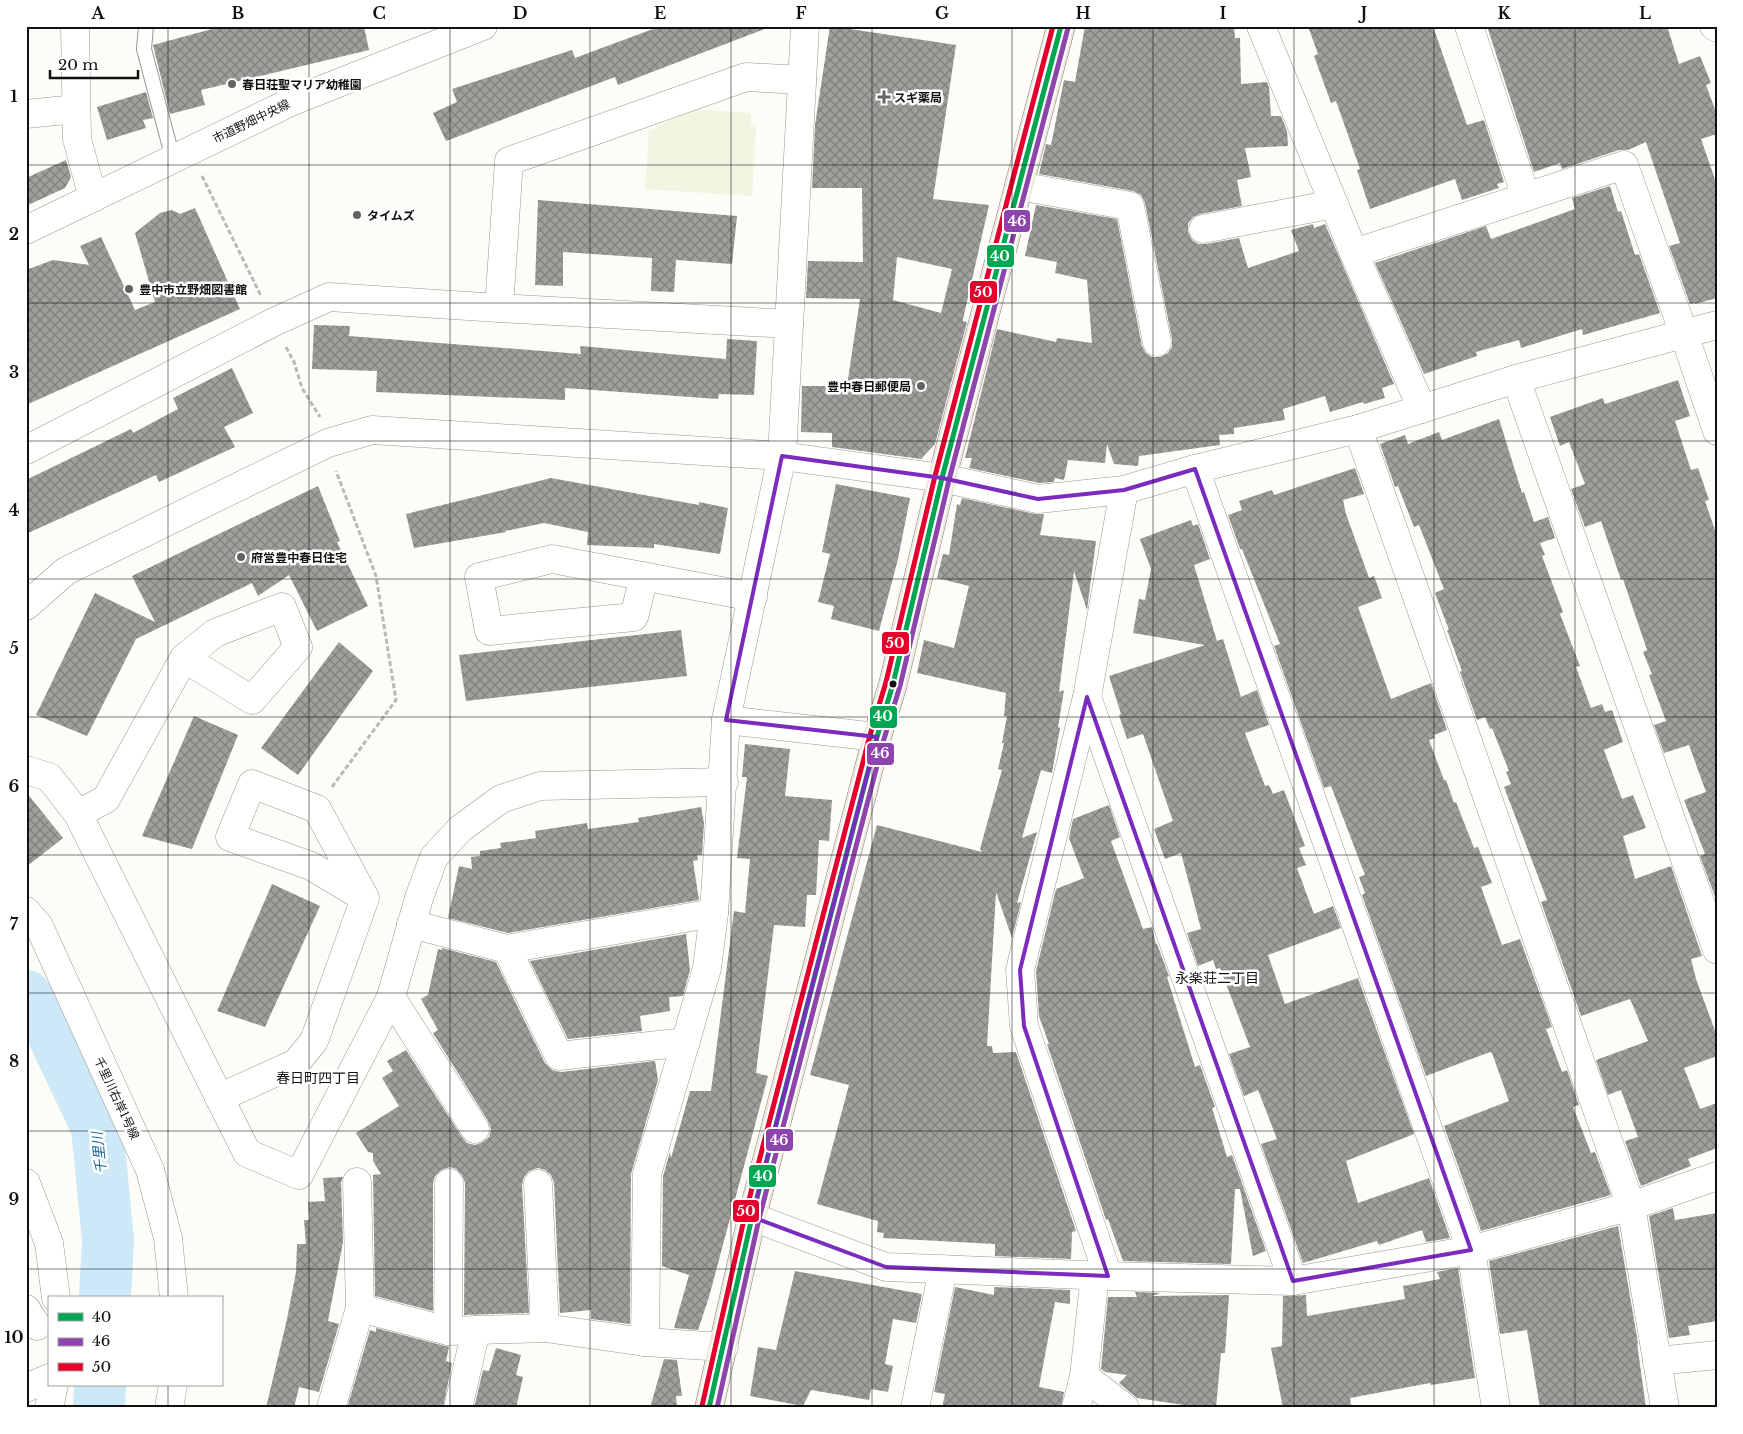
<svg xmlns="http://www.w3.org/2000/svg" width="1743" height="1434" font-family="'Libre Baskerville','Noto Sans JP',serif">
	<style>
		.pitch { fill: #f0f6e1 }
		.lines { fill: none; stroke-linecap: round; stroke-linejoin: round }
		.river { stroke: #cde8f7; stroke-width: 52 }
		.building { fill: url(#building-cross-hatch); fill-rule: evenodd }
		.service-casing { stroke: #979795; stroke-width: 16 }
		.minor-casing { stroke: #979795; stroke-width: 29 }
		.tertiary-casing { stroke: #979795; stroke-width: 29 }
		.primary-casing { stroke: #858482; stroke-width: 29 }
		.path { stroke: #b9b9b8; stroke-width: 3; stroke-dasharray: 5 2.5; stroke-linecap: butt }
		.service { stroke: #fffffe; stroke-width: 14 }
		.minor { stroke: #fffffe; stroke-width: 28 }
		.tertiary { stroke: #fffffe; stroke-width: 28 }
		.primary { stroke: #ede9dc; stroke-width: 28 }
		.bus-1-casing { stroke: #fff; stroke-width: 9 }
		.bus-2-casing { stroke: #fff; stroke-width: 9 }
		.bus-3-casing { stroke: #fff; stroke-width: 9 }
		.bus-1 { stroke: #00a651; stroke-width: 5 }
		.bus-2 { stroke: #8e44ad; stroke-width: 5 }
		.bus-3 { stroke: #e4002b; stroke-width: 5 }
		.marked { fill: none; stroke: #7b2cbf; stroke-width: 4; stroke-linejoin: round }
		.grid { fill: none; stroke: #111; stroke-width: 1; stroke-opacity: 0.55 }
		.poi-dot { fill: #646362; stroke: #fff; stroke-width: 2 }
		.bus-dot { fill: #111; stroke: #fff; stroke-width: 2 }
		.labels { text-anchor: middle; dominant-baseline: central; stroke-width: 5; stroke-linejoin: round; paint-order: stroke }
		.poi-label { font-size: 12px; font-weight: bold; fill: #111; stroke: #fff; text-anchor: start }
		.street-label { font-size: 12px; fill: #111; stroke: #fff }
		.neighbourhood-label { font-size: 14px; fill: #111; stroke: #fff }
		.water-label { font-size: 14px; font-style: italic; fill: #1768a6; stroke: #fff }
		.line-badge { stroke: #fff; stroke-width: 2 }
		.badge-label { font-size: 14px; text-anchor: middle; font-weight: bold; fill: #fff }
		.neatline { fill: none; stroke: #111; stroke-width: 2 }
		.grid-label { font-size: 16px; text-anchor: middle; font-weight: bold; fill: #111 }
	</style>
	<defs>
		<pattern id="building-cross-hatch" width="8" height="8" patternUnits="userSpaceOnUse" patternTransform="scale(1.25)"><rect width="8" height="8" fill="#a19f9c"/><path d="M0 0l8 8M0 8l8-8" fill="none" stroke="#82807e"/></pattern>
	</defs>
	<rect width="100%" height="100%" fill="#fdfcf7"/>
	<polygon class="pitch" points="689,109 751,113 751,125 756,125 752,196 645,189 649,132"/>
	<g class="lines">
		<g class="river">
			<polyline points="26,996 50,1028 97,1127 108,1240 105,1298"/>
			<polyline points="99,1408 100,1385"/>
		</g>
	</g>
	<g class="building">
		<polygon points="223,26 364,26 369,50 201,90 205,105 170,114 153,45"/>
		<polygon points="661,26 767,26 767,28 618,85 615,77 446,141 433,113 457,102 452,89 572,50 575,58"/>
		<path d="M830,26L956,45L933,199L989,205L963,319V321L967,322L935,444L921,459L832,447V433L801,432L802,386H847L860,299L806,298L808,261L863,262L862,188H812L815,125ZM897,257L952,269L941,313L893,300Z"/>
		<polygon points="1085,26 1234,26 1235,38 1240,38 1241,84 1267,82 1269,87 1271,116 1281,116 1287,131 1288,146 1245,148 1251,177 1237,180 1242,206 1200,214 1193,217 1188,223 1188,232 1192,240 1198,244 1206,244 1239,238 1248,268 1299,251 1291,230 1313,224 1314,228 1325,224 1394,384 1382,388 1385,398 1364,404 1363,402 1330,412 1325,396 1283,409 1285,420 1234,428 1234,434 1219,435 1220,445 1139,456 1138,466 1114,464 1107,444 1105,463 1068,460 1064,480 1055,478 1054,482 1039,483 969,468 972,458 965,458 997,329 1056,342 1057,338 1092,343 1087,280 1055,273 1057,262 1025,256 1036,205 1117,219 1142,346 1146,353 1152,357 1160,357 1168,353 1172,347 1172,339 1145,203 1141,195 1133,191 1039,174 1046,144 1051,145 1064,80 1075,82"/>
		<polygon points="1308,26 1433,26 1467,125 1484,120 1504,182 1497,184 1499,188 1462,200 1455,179 1370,209 1357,170 1360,169 1336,101 1331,103 1314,56 1318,54"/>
		<polygon points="1487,26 1667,26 1679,64 1700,56 1711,83 1706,85 1717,115 1717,134 1701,139 1717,185 1717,298 1695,304 1695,303 1690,304 1669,246 1680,243 1646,142 1628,150 1619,150 1562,169 1560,163 1534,172"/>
		<polygon points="146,92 153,118 143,120 146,128 107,140 97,107"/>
		<polygon points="66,160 71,177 65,188 26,206 26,178"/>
		<polygon points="1610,186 1618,212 1621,211 1635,255 1639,254 1660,313 1583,335 1582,329 1521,348 1519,340 1476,352 1477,356 1424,374 1375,263 1486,226 1491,239 1575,209 1572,198"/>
		<polygon points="538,200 737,216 732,264 676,260 674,292 651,291 652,258 563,252 563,286 535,285"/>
		<polygon points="195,208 240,309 26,405 26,270 53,260 89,265 80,246 101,237 135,310 155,302 135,233 160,213 172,210 180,214"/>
		<polygon points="314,325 350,326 349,336 581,354 580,346 726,359 727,339 757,341 754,395 719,394 718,399 565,388 565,400 376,392 377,371 312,369"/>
		<polygon points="232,368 253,413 224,427 235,447 159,482 156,475 26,534 26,480 131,429 133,433 178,409 173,398"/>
		<polygon points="1678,380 1690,416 1675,421 1691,470 1698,468 1709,500 1705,501 1717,536 1717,902 1700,856 1705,854 1684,800 1706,792 1689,745 1664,753 1654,725 1666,721 1649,675 1652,674 1643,652 1647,650 1623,579 1621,580 1601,521 1585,527 1571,489 1585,484 1569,442 1560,446 1550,417 1603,398 1605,404"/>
		<polygon points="1499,419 1522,493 1524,492 1534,522 1548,517 1555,538 1540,543 1545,555 1542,556 1563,612 1560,614 1580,666 1576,667 1591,708 1602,704 1605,712 1612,710 1623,742 1604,750 1622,799 1633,795 1646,828 1623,836 1635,879 1671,866 1702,956 1691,959 1696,979 1717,1036 1717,1056 1684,1068 1700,1109 1717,1103 1717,1148 1688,1159 1691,1166 1641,1186 1625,1141 1638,1137 1621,1090 1608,1095 1596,1060 1648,1041 1630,999 1581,1016 1541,902 1547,900 1504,787 1511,784 1506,772 1509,771 1492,728 1490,729 1485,717 1477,720 1460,672 1462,671 1447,630 1449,630 1435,593 1444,589 1419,525 1414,527 1398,486 1395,487 1380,444 1405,435 1408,444 1439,432 1442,440"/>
		<polygon points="1355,468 1364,494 1343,500 1346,514 1369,578 1374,576 1382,598 1358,607 1391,699 1431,683 1447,730 1434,735 1435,738 1429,740 1444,780 1446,780 1454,803 1456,802 1474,848 1478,847 1492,883 1481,887 1502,945 1520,939 1552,1027 1546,1029 1562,1072 1567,1070 1579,1105 1573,1107 1591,1153 1595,1152 1611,1195 1481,1231 1444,1126 1509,1101 1492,1053 1490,1052 1426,1076 1362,895 1365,893 1359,877 1365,875 1331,786 1324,788 1274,646 1280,644 1242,549 1240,549 1228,515 1242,510 1239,501 1272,490 1274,495"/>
		<polygon points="551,478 699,505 699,502 728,508 720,554 654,544 654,548 587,545 588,532 544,523 505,531 506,532 414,548 406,514"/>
		<polygon points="836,484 910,498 898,559 879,631 831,619 834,606 818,602 830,554 822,552"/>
		<polygon points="318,486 340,541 337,542 368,606 317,631 289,575 258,596 252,583 136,639 87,736 36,715 95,593 155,622 132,576"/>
		<polygon points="962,498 1035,514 1044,514 1040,535 1096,541 1087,610 1074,571 1059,692 1064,690 1058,727 1060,728 1052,773 1041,770 1022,838 1037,832 1017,903 1021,902 1012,938 996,892 987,1046 992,1046 993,1053 1016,1052 1076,1231 1072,1232 1071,1259 995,1256 995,1244 883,1238 884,1233 877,1232 878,1221 817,1204 849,1085 810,1075 877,825 982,852 980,849 1002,770 998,769 1004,743 1002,743 1007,716 1004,716 1006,693 917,673 924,640 954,648 969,586 937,578 943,554 949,555 957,504 960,505"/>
		<polygon points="1191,520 1193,526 1198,524 1210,559 1194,565 1217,641 1223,639 1241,697 1257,690 1269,725 1245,733 1265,786 1269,785 1273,794 1284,790 1305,846 1299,848 1306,865 1297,868 1314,914 1333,906 1341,928 1268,955 1285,1004 1358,978 1414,1134 1346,1161 1358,1203 1429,1178 1450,1238 1426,1242 1422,1230 1379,1245 1377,1241 1303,1263 1261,1144 1277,1139 1258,1090 1244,1096 1229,1054 1250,1047 1220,968 1216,969 1213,960 1198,966 1187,933 1201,929 1181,853 1165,859 1154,829 1173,821 1143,734 1127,739 1119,715 1121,714 1109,676 1205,645 1133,633 1139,599 1145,600 1151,569 1140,539"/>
		<polygon points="681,630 687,676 466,701 459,655"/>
		<polygon points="339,642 373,671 298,775 261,748"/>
		<polygon points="194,716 238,735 192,849 142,836"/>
		<polygon points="745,744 790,749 785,796 832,800 829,841 819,840 816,895 807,895 805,927 774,925 756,1073 768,1076 709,1297 698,1330 674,1328 689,1275 662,1266 663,1176 670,1152 671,1158 690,1091 711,1091 734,911 745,913 750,859 737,858 747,777 742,777"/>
		<polygon points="26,792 63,838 26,867"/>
		<polygon points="1109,805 1120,837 1111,841 1143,929 1152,927 1156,944 1157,944 1169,976 1167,977 1195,1067 1200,1065 1215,1107 1212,1108 1227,1157 1232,1155 1266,1251 1253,1256 1240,1189 1235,1189 1231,1264 1123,1261 1108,1219 1106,1220 1047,1044 1049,1044 1039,1016 1036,971 1056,889 1084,878 1069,838 1073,819"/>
		<polygon points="701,807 704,823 702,855 697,855 698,860 693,861 699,900 508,933 448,918 459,866 472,869 471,857 480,856 480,851 501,848 500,843 536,838 535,831 587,823 588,829 639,822 638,818"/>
		<polygon points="272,884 320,906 265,1027 217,1011"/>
		<polygon points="686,934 690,970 683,996 669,997 670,1011 640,1016 642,1031 568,1039 530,961"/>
		<polygon points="442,948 496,962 545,1063 552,1070 561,1072 655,1061 658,1080 631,1174 630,1324 591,1319 591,1310 560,1313 554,1183 551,1175 545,1170 538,1168 529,1171 524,1177 522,1185 529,1313 464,1315 465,1183 462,1175 456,1169 450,1167 441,1170 435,1176 433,1183 433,1311 375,1296 373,1175 381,1174 373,1161 373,1153 368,1152 356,1133 399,1106 382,1078 393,1071 387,1061 406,1050 462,1137 467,1143 475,1145 483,1142 489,1137 491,1129 488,1121 433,1033 438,1030 421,999 428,995 438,949 442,950"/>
		<polygon points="343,1177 341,1182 343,1242 328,1321 339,1324 319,1392 299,1387 294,1408 266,1408 287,1319 296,1272 297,1244 306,1244 304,1220 309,1220 308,1202 325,1201 323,1178"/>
		<polygon points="1673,1208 1675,1220 1717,1213 1717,1321 1688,1326 1690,1335 1669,1338 1649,1216"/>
		<polygon points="1618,1226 1638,1343 1637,1343 1646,1408 1540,1408 1527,1330 1500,1334 1489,1261"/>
		<polygon points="1458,1268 1475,1378 1431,1385 1430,1383 1350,1398 1351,1405 1338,1408 1283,1408 1271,1348 1282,1346 1283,1296 1306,1295 1307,1316 1405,1299 1403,1286 1440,1279 1437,1272"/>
		<polygon points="795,1271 922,1294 916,1323 893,1319 885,1364 893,1366 888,1392 871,1389 869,1400 811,1390 803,1406 750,1396 758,1347 776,1350"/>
		<polygon points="955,1287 994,1295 994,1287 1070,1290 1070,1304 1055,1302 1039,1387 1064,1392 1061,1408 942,1408 945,1394 934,1392"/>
		<polygon points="1135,1292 1160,1293 1152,1296 1229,1295 1225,1353 1221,1353 1216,1408 1204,1408 1137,1398 1119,1383 1127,1375 1105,1372 1101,1369 1108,1297 1137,1297"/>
		<polygon points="376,1328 449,1347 446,1361 452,1363 443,1408 347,1408 370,1330 376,1332"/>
		<polygon points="496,1348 521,1355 516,1375 523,1377 516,1408 474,1408 483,1370 489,1371"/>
		<polygon points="664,1359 677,1360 682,1396 676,1396 677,1408 650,1408"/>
	</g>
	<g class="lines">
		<g class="service-casing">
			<polyline id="service" points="146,26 144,49 173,159"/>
		</g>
		<g class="minor-casing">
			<g id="minor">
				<polyline points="75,26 77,139 93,198"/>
				<polyline points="1261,26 1354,253 1422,409"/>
				<polyline points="1469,26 1526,197"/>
				<polyline points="1714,26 1717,28"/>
				<polyline points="26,114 76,109"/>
				<polyline points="1019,186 1130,206 1157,342"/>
				<polyline points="1203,229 1334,204"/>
				<polyline points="1354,253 1624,165 1684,334 1717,431"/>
				<polyline points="499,308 509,161 746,77 802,80"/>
				<polyline points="1516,379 1717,950"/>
				<polyline points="1358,429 1631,1206 1665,1408"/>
				<polyline points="26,450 274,322 329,297 499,308 789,324"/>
				<polyline points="1195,469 1471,1250 1496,1408"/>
				<polyline points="644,576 634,617 489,631 479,577 552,559 753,597"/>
				<polyline points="26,606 66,571 328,443 372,430 782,456 942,478 1038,499 1124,490 1195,469 1358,429 1516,379 1717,325"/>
				<polyline points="1087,697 1293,1281"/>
				<polyline points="726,720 877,737"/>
				<polyline points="26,770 49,777 78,814 247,1153 299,1175 391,997 419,898 434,857 460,829 501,799 540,786 724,782"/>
				<polyline points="78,814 106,799 184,658 215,633 282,607 298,647 252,700 184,658"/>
				<polyline points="411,924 507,949 714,913"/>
				<polyline points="507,949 559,1056 686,1042"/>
				<polyline points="391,997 475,1129"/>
				<polyline points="219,1098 296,1063 314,1041 365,898 311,866 230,837 252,784 317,809 365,898"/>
				<polyline points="26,1183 49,1243 56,1298"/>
				<polyline points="538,1184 545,1328"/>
				<polyline points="752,1217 886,1267 1108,1276 1293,1281 1471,1250 1631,1206 1717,1176"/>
				<polyline points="1108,1276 1024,1026 1020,970 1087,697 1124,490"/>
				<polyline points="360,1308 448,1331 545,1328 645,1342 724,1347"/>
				<polyline points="26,1309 37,1326"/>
				<polyline points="448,1331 449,1183"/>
				<polyline points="645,1342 647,1174 707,968 714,913 726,720 782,456 805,26"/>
				<polyline points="1657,1361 1717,1355"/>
				<polyline points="1084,1376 1125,1408"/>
				<polyline points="26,1388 49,1378"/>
				<polyline points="49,1408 54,1385"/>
				<polyline points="331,1408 360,1308 357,1182"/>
				<polyline points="458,1408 476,1330"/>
				<polyline points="915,1408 943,1269"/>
				<polyline points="1076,1408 1084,1376 1095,1275"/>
			</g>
		</g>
		<g class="tertiary-casing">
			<g id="tertiary">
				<polyline points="26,230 293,101 483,26"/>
				<polyline points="26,911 39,926 150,1170 168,1238 174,1298"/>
				<polyline points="169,1408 173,1385"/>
			</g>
		</g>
		<g class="primary-casing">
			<polyline id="primary" points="709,1408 752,1217 877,737 893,684 942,478 1061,26"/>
		</g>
		<g class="path">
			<polyline points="202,176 261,296"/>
			<polyline points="286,347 294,362 302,388 320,417"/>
			<polyline points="332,787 396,700 376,576 336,471"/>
		</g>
		<use href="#service" class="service"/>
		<use href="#minor" class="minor"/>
		<use href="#tertiary" class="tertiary"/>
		<use href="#primary" class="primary"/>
		<g class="bus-1-casing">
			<polyline id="bus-1" points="709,1408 752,1217 877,737 893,684 942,478 1061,26"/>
		</g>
		<g class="bus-2-casing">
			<polyline id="bus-2" points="717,1408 759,1219 884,739 900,686 949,480 1068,28"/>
		</g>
		<g class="bus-3-casing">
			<polyline id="bus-3" points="702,1406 745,1215 870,735 886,682 935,476 1053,26"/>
		</g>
		<use href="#bus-1" class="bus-1"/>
		<use href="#bus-2" class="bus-2"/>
		<use href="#bus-3" class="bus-3"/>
	</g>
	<path class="marked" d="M782,456L942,478L1038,499L1124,490L1195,469L1471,1250L1293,1281L1087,697L1020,970L1024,1026L1108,1276L886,1267L752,1217L877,737L726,720Z"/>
	<path class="grid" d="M168,26V1298M309,26V1408M450,26V1408M590,26V1408M731,26V1408M872,26V1408M1012,26V1408M1153,26V1408M1294,26V1408M1434,26V1408M1575,26V1408M26,165H1717M26,303H1717M26,441H1717M26,579H1717M26,717H1717M26,855H1717M26,993H1717M26,1131H1717M26,1269H1717M168,1385V1408"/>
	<g class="poi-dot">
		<circle cx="232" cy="84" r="5"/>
		<path d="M881.5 89.5h5v5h5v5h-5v5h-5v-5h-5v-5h5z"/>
		<circle cx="357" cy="215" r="5"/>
		<circle cx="129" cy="289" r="5"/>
		<circle cx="921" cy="386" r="5"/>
		<circle cx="241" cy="557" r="5"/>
	</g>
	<circle class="bus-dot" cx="893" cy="684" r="4.5"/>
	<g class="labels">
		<g class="poi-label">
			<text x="242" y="84">春日荘聖マリア幼稚園</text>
			<text x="894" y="97">スギ薬局</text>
			<text x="367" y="215">タイムズ</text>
			<text x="139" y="289">豊中市立野畑図書館</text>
			<text x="911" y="386" text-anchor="end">豊中春日郵便局</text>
			<text x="251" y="557">府営豊中春日住宅</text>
		</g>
		<g class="street-label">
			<text transform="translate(251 121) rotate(-26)">市道野畑中央線</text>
			<text transform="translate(117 1098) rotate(65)">千里川右岸1号線</text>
		</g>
		<g class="neighbourhood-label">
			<text x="1217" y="978">永楽荘二丁目</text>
			<text x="318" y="1078">春日町四丁目</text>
		</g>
		<g class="water-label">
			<text transform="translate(99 1153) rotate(-96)">千里川</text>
		</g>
	</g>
	<g class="line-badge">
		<rect x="1003" y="209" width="28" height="24" rx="5" fill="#8e44ad"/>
		<rect x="986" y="244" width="29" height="24" rx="5" fill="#00a651"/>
		<rect x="969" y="280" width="29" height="24" rx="5" fill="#e4002b"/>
		<rect x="881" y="631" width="29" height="24" rx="5" fill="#e4002b"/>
		<rect x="869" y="705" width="29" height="24" rx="5" fill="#00a651"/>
		<rect x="866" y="742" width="29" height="24" rx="5" fill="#8e44ad"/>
		<rect x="765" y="1128" width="29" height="24" rx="5" fill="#8e44ad"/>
		<rect x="748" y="1164" width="29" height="24" rx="5" fill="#00a651"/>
		<rect x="732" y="1199" width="28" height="24" rx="5" fill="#e4002b"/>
	</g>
	<g class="badge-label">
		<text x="1017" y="226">46</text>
		<text x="1000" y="261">40</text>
		<text x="983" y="297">50</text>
		<text x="895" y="648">50</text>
		<text x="883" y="721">40</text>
		<text x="880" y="758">46</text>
		<text x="779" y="1145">46</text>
		<text x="763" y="1181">40</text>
		<text x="746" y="1216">50</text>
	</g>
	<rect width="1743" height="1434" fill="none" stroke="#ffffff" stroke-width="55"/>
	<rect x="48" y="1296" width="175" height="90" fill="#ffffff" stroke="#a0a0a0"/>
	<rect x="58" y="1313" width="25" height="8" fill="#00a651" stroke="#a0a0a0"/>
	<text x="92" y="1322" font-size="15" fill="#111111">40</text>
	<rect x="58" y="1338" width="25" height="8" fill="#8e44ad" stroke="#a0a0a0"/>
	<text x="92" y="1346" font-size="15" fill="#111111">46</text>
	<rect x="58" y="1363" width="25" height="8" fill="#e4002b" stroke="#a0a0a0"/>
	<text x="92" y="1372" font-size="15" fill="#111111">50</text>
	<path d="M50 70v8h88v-8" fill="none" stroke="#111111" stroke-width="2.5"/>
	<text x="58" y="70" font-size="15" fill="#111111" stroke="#ffffff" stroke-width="4" paint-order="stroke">20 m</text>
	<rect x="28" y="28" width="1688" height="1378" class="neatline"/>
	<g class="grid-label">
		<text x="98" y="19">A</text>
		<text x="238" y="19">B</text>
		<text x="379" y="19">C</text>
		<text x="520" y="19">D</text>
		<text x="660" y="19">E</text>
		<text x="801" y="19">F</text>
		<text x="942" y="19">G</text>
		<text x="1083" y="19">H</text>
		<text x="1223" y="19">I</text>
		<text x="1364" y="19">J</text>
		<text x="1504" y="19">K</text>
		<text x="1645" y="19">L</text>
		<text x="14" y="102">1</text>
		<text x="14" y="240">2</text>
		<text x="14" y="378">3</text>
		<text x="14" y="516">4</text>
		<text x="14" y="654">5</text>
		<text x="14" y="792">6</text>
		<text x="14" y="930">7</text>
		<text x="14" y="1067">8</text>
		<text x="14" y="1205">9</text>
		<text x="14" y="1343">10</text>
	</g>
</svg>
